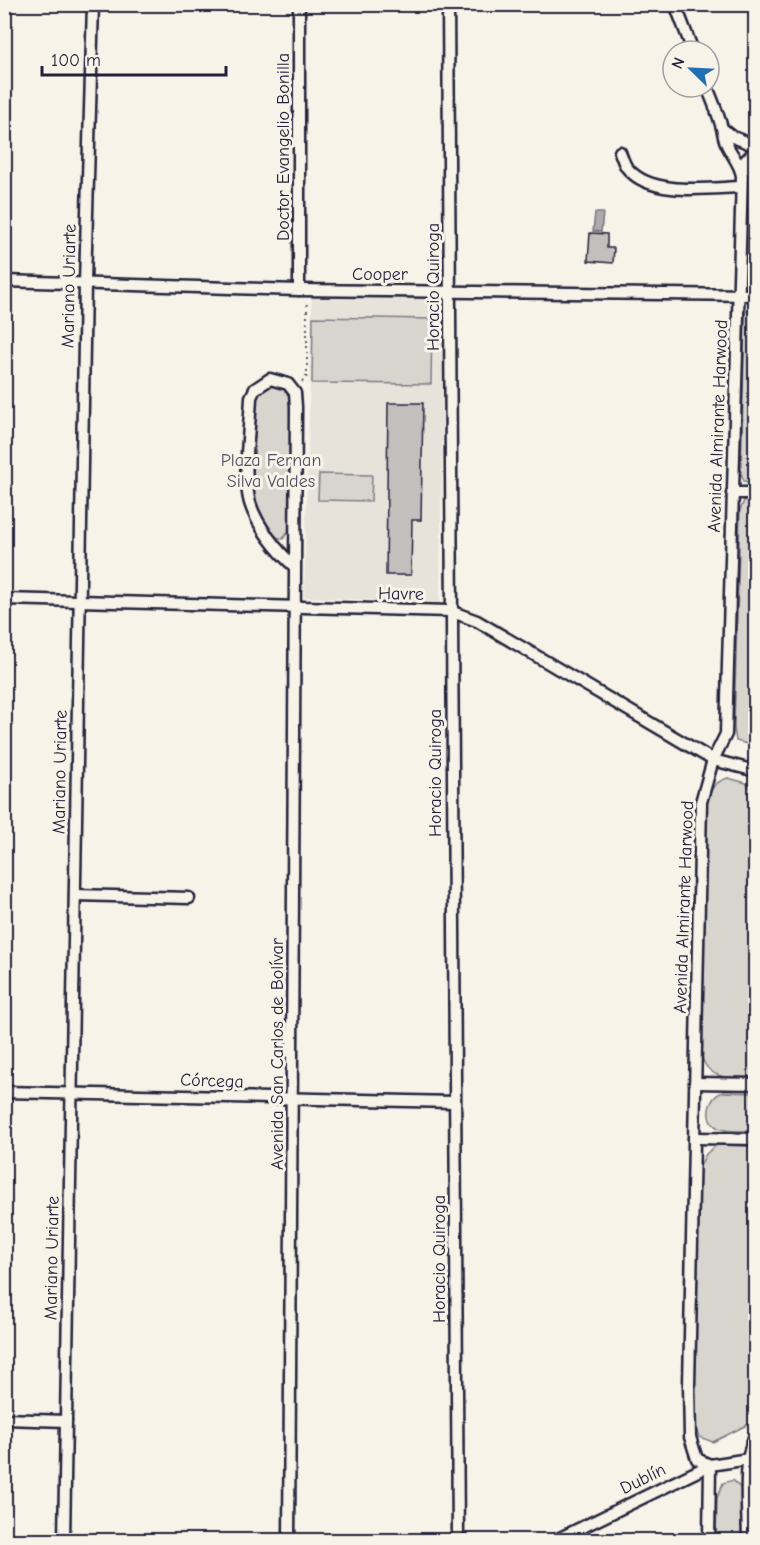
<svg xmlns="http://www.w3.org/2000/svg" width="760" height="1545" font-family="'Comic Neue',sans-serif">
	<style>
		.built { fill: #e7e3db }
		.green { fill: #d8d5cf; stroke: #7d7c85; stroke-width: 1.5 }
		.water { fill: #aeabad; stroke: #76747f; stroke-width: 1.5 }
		.building { fill: #c2bfbd; stroke: #22223b; stroke-width: 1.5 }
		.lines { fill: none; stroke-linecap: round; stroke-linejoin: round }
		.minor-casing { stroke: #22223b; stroke-width: 15 }
		.path { stroke: #22223b; stroke-width: 2; stroke-dasharray: 1.5 4.5; stroke-linecap: butt }
		.minor { stroke: #f7f3e8; stroke-width: 10 }
		.labels { text-anchor: middle; dominant-baseline: central; stroke-width: 6; stroke-linejoin: round; paint-order: stroke }
		.street-label { font-size: 18px; fill: #22223b; stroke: #f7f3e8 }
		.park-label { font-size: 18px; fill: #504f60; stroke: #f7f3e8 }
	</style>
	<rect width="100%" height="100%" fill="#f7f3e8"/>
	<filter id="ink" filterUnits="userSpaceOnUse"><feTurbulence type="fractalNoise" baseFrequency=".0167" numOctaves="2"/><feDisplacementMap in="SourceGraphic" scale="12" xChannelSelector="R" yChannelSelector="G"/><feConvolveMatrix kernelMatrix="1 2 1 2 8 2 1 2 1" color-interpolation-filters="sRGB"/></filter>
	<g filter="url(#ink)">
		<polygon class="built" points="312,295 444,296 440,603 304,597"/>
		<g class="green">
			<polygon points="751,174 755,177 755,270 745,265 744,260 748,177"/>
			<polygon points="755,307 756,484 744,481 741,473 745,316 746,311"/>
			<polygon points="313,317 432,319 431,384 312,383"/>
			<path d="M267,383L283,386L289,394L290,402V529L283,539C266,537 257,509 253,495V398Z"/>
			<polygon points="319,474 372,475 371,501 318,500"/>
			<polygon points="749,498 756,499 756,741 747,744 736,741 734,728 740,510 744,501"/>
			<path d="M728,778L746,783L755,794V1079C732,1078 705,1081 701,1052L706,811C709,794 710,783 728,778Z"/>
			<path d="M723,1092L755,1093V1130C745,1131 730,1132 721,1129C702,1123 707,1097 723,1092Z"/>
			<polygon points="717,1145 756,1146 755,1421 713,1442 699,1437 694,1422 699,1168 706,1154"/>
			<polygon points="733,1480 742,1490 741,1540 716,1540 717,1498 723,1483"/>
		</g>
		<polygon class="water" points="595,213 603,213 601,232 593,231"/>
		<g class="building">
			<polygon points="590,233 607,234 607,248 614,248 613,263 588,261"/>
			<polygon points="388,403 423,403 421,520 412,520 411,575 386,575"/>
		</g>
		<g class="lines">
			<g class="minor-casing">
				<g id="minor">
					<polyline points="448,4 458,1540"/>
					<polyline points="675,4 693,51"/>
					<path d="M707,87C714,104 721,120 724,137C727,151 740,161 742,176L726,734L713,760L701,802L689,1385L690,1437L697,1459L710,1465L709,1540"/>
					<polyline points="724,130 733,137 756,146"/>
					<polyline points="756,150 740,166 756,171"/>
					<path d="M620,152C622,157 624,165 628,169C652,197 709,188 741,187"/>
					<polyline points="4,281 299,290 756,295"/>
					<polyline points="299,290 299,4"/>
					<polyline points="732,493 756,493"/>
					<polyline points="4,599 450,611 477,621 713,760 756,771"/>
					<polyline points="75,895 189,898"/>
					<polyline points="695,1083 756,1084"/>
					<polyline points="4,1092 454,1102"/>
					<polyline points="694,1138 756,1139"/>
					<polyline points="4,1419 66,1421"/>
					<polyline points="64,1540 85,283 93,4"/>
					<path d="M289,1540L296,407L295,393L288,384L270,379L255,389L251,397C250,428 242,475 250,503C257,526 278,552 295,567"/>
					<polyline points="556,1540 710,1465 749,1459"/>
					<path d="M748,1540C748,1515 742,1455 756,1435"/>
				</g>
			</g>
			<polyline class="path" points="302,382 307,376 307,302"/>
			<use href="#minor" class="minor"/>
		</g>
	</g>
	<g class="labels">
		<g class="street-label">
			<text transform="translate(283 147) rotate(-90)">Doctor Evangelio Bonilla</text>
			<text x="380" y="274">Cooper</text>
			<text transform="translate(69 286) rotate(-89)">Mariano Uriarte</text>
			<text transform="translate(433 287) rotate(-90)">Horacio Quiroga</text>
			<text transform="translate(718 426) rotate(-88)">Avenida Almirante Harwood</text>
			<text transform="translate(401 594) rotate(1)">Havre</text>
			<text transform="translate(60 772) rotate(-89)">Mariano Uriarte</text>
			<text transform="translate(435 773) rotate(-90)">Horacio Quiroga</text>
			<text transform="translate(684 907) rotate(-88)">Avenida Almirante Harwood</text>
			<text transform="translate(277 1054) rotate(-90)">Avenida San Carlos de Bolívar</text>
			<text transform="translate(212 1081) rotate(2)">Córcega</text>
			<text transform="translate(52 1258) rotate(-89)">Mariano Uriarte</text>
			<text transform="translate(439 1259) rotate(-90)">Horacio Quiroga</text>
			<text transform="translate(643 1479) rotate(-26)">Dublín</text>
		</g>
		<g class="park-label">
			<text x="271" y="460">Plaza Fernan<tspan x="271" dy="21">Silva Valdes</tspan></text>
		</g>
	</g>
	<rect width="760" height="1545" fill="none" stroke="#f7f3e8" stroke-width="24"/>
	<rect x="12" y="12" width="736" height="1521" fill="none" stroke="#22223b" stroke-width="2" filter="url(#ink)"/>
	<g transform="translate(691 69) rotate(294)"><circle r="28" fill="#f7f3e8" stroke="#a29fa3" stroke-width="1.5"/>
	<path d="M0-4.5L10 22L0 15L-10 22Z" fill="#1f6fb2"/>
	<text y="-9" font-size="16" font-weight="bold" text-anchor="middle" fill="#22223b">N</text>
	</g>
	<path d="M42 66v9h184v-9" fill="none" stroke="#22223b" stroke-width="3"/>
	<text x="51" y="66" font-size="18" fill="#22223b" stroke="#f7f3e8" stroke-width="4.5" paint-order="stroke">100 m</text>
</svg>
